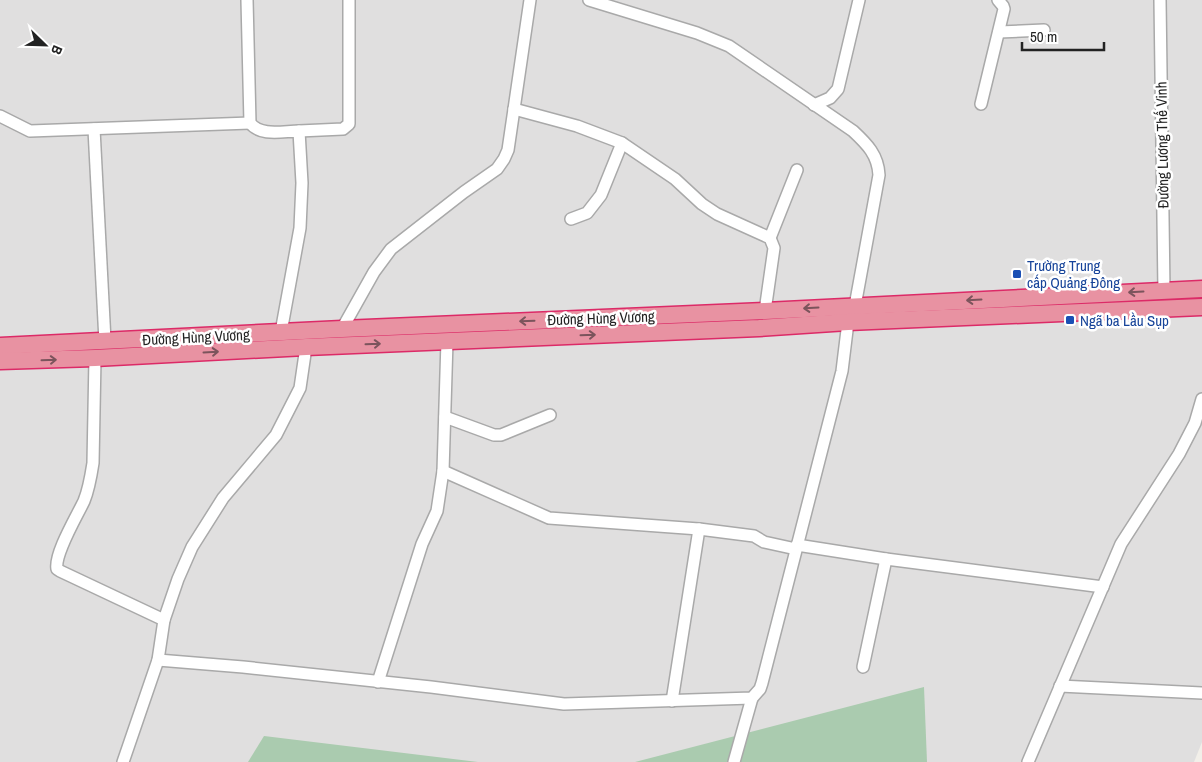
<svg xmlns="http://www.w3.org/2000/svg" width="1202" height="762" font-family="'Archivo Narrow',sans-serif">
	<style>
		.residential { fill: #e0dfdf }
		.cemetery { fill: #aacbaf }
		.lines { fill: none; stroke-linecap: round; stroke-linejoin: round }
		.minor-casing { stroke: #a9a9a9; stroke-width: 14 }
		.highway-casing { stroke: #dc2a67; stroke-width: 19 }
		.minor { stroke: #fff; stroke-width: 11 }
		.highway { stroke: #e892a2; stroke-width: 16 }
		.oneway { stroke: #7b545c }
		.transit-dot { fill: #1a4fb4; stroke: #fff; stroke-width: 2 }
		.labels { text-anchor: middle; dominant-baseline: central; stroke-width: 5; stroke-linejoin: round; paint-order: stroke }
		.street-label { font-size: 15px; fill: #222; stroke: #fff }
		.transit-label { font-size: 15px; fill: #164399; stroke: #fff; text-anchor: start }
	</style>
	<rect width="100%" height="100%" fill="#f2efe9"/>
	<polygon class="residential" points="0,0 1202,0 1202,742 1194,762 0,762"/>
	<g class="cemetery">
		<polygon points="924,687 927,762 635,762"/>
		<polygon points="264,736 478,762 248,762"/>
	</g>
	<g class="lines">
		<g class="minor-casing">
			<g id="minor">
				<path d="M247,0L250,123C261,137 283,131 299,131L302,183L300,228L281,332"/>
				<path d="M589,0L697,33L729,46L853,131C867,144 878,155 879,175L855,306"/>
				<polyline points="1160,0 1164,291"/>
				<polyline points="999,32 1044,30"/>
				<polyline points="981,104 1004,9 1003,6 998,0"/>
				<polyline points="814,105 830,98 838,89 859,0"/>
				<polyline points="514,109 577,126 622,143 675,179 702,204 717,214 770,238 774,248 765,311"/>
				<polyline points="0,116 30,131 250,123"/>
				<polyline points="94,129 105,341"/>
				<polyline points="299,131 343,129 349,124 349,0"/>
				<polyline points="571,219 587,213 601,195 622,143"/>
				<polyline points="770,238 797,170"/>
				<polyline points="342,329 374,272 391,249 464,192 497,169 504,159 508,150 530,0"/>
				<path d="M95,358L93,463C91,476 89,489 84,501C77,516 54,554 57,569L60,571L164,620"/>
				<polyline points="445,417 494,435 501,435 550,415"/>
				<polyline points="443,471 549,518 699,529 754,536 764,542 796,549"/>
				<polyline points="797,545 886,559 1103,587"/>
				<polyline points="158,660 243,667 431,687 564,704 752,698 760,689 762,683 842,371 848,322"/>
				<polyline points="863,667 886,559"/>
				<polyline points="378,682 422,544 437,511 443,471 447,341"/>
				<polyline points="1060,686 1202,693"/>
				<polyline points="672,701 699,529"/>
				<polyline points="123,762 158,660 164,620 178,579 192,547 223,498 276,435 300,388 306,347"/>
				<polyline points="734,762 752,698"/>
				<polyline points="1028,762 1121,544 1179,454 1195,423 1202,399"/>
			</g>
		</g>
		<g class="highway-casing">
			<g id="highway">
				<polyline points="0,346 342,329 765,311 1202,289"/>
				<polyline points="0,361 95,358 306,347 759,328 848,322 1202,307"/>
			</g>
		</g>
		<use href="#minor" class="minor"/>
		<use href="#highway" class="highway"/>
	</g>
	<defs><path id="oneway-shaft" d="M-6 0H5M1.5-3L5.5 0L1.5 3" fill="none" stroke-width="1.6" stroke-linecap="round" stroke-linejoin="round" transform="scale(1.25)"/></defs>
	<g class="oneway">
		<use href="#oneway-shaft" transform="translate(1136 292) rotate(177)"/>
		<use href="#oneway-shaft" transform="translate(974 300) rotate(177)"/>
		<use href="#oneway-shaft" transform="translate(811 308) rotate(177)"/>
		<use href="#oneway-shaft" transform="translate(527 321) rotate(178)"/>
		<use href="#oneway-shaft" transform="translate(588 335) rotate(-2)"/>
		<use href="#oneway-shaft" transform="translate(373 344) rotate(-2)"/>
		<use href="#oneway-shaft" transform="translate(211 352) rotate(-3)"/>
		<use href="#oneway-shaft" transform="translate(49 360) rotate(-2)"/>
	</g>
	<g class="transit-dot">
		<rect x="1012" y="269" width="10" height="10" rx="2.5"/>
		<rect x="1065" y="315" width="10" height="10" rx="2.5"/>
	</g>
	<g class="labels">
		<g class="street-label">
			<text transform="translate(1162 145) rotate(-91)">Đường Lương Thế Vinh</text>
			<text transform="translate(601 318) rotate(-2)">Đường Hùng Vương</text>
			<text transform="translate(196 337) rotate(-3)">Đường Hùng Vương</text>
		</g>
		<g class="transit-label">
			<text x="1027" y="265">Trường Trung<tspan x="1027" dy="17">cấp Quảng Đông</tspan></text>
			<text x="1080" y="320">Ngã ba Lầu Sụp</text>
		</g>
	</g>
	<g transform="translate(45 45) rotate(113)" stroke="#ffffff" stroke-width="4" paint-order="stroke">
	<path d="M0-4L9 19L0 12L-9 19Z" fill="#222222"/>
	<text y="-8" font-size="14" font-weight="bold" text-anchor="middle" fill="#222222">B</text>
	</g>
	<path d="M1022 42v8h82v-8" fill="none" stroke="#222222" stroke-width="2.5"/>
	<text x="1030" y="42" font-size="15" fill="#222222" stroke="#ffffff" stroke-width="4" paint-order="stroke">50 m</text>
</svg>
